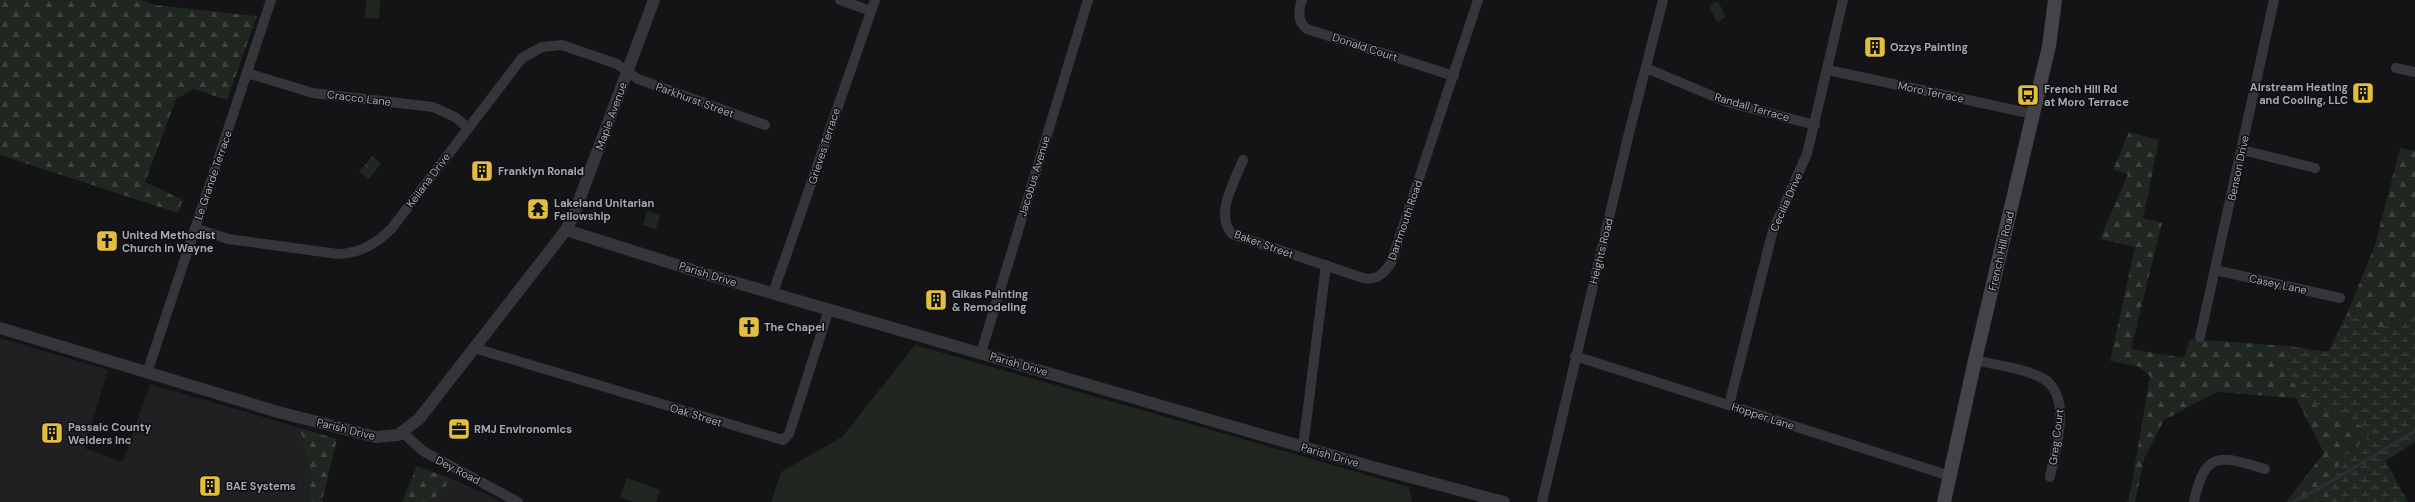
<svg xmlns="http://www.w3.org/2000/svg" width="2415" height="502" font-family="'DM Sans',sans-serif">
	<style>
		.built { fill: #202022 }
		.grass { fill: #202721 }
		.forest { fill: url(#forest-firs) }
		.wetland { fill: url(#wetland-marsh) }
		.park { fill: url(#park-crowns) }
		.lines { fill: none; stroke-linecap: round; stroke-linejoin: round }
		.stream { stroke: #2b3038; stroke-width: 3 }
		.minor { stroke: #35353a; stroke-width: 10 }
		.tertiary { stroke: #35353a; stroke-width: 12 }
		.secondary { stroke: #434449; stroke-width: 14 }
		.labels { text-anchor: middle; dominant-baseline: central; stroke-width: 3; stroke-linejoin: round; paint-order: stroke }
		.street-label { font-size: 11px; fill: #a6a9b4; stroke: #0f0e10 }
		.poi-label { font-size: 11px; font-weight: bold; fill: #a6a9b4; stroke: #0f0e10; text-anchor: start }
	</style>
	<defs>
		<pattern id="forest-firs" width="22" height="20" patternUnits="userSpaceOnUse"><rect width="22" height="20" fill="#202721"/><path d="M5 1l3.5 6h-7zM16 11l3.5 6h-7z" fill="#3d443f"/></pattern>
		<pattern id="wetland-marsh" width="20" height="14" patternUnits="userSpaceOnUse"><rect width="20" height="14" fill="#202721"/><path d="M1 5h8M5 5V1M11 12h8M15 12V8" fill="none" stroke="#3d443f"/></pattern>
		<pattern id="park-crowns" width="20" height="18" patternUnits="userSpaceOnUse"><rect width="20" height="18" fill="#202721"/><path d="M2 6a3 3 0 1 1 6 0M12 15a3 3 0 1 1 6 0" fill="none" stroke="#3d443f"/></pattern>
	</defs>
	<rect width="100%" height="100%" fill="#141315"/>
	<g class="built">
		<polygon points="0,338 108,370 84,448 123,462 150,384 300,428 311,477 309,502 0,502"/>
		<polygon points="452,479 491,496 499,502 432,502"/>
	</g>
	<g class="grass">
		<polygon points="366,0 380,0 379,19 365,18"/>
		<polygon points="1718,1 1726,17 1717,22 1709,6"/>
		<polygon points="647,211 660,215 656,229 643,225"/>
		<polygon points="915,345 1409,487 1412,502 771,502 781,472 842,437"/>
		<polygon points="627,478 660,490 656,502 634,502 620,497"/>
	</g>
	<g class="forest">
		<polygon points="0,0 142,0 155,5 257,16 227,100 194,89 176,99 145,182 183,200 178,213 0,155"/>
		<polygon points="2129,132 2159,140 2143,218 2162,223 2131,349 2184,358 2190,339 2288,346 2328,352 2347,314 2375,245 2400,148 2415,151 2415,442 2385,461 2408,502 2286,502 2324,453 2296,398 2217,392 2164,420 2144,459 2135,502 2126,502 2129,499 2150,376 2137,366 2110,361 2135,247 2100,239 2128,174 2113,170"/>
		<polygon points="300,428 337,439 322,501 324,502 309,502 311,477"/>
		<polygon points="417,466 452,479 432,502 402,502"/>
	</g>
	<polygon class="wetland" points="2415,306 2415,442 2385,461 2408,502 2332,502 2329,498 2342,455 2367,439 2370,430 2312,404 2287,376 2288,346 2328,352 2347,315 2382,328 2408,319"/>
	<polygon class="park" points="372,156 381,163 369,179 359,172"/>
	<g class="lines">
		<polyline class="stream" points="2292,502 2320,488 2415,431"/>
		<g class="minor">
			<polyline points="840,0 871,11"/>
			<path d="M1302,0C1298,11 1297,22 1307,29L1454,76"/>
			<polyline points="1646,68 1727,102 1815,125"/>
			<polyline points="2396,68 2415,72"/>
			<polyline points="1828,70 2033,114"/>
			<polyline points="247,73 313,93 433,107 455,117 468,128"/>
			<polyline points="2242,150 2315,168"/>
			<path d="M1243,160C1235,181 1214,214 1232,234L1363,278C1376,281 1384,274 1391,263L1478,0"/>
			<path d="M195,228L228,239L338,254C361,253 376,244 392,228L522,58L542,47L562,45L617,64L638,79L765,125"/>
			<polyline points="2215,270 2340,298"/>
			<polyline points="773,293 875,0"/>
			<polyline points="2200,337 2274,0"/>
			<polyline points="474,348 783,440 789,434 829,309"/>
			<polyline points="981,353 1088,0"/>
			<polyline points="1575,356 1950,476"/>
			<path d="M1975,360C1996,365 2023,368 2042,378C2074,395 2055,450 2050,477"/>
			<polyline points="147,373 271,0"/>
			<polyline points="1729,405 1773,230 1807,154 1843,0"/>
			<polyline points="402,432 423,451 518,502"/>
			<polyline points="1303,447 1326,265"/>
			<polyline points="1542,502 1629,133 1663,0"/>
			<path d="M2194,502C2205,449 2221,456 2265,469"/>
		</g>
		<g class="tertiary">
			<polyline points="566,230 699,272 1369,466 1504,502"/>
			<polyline points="0,328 278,412 376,437 398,435 419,419 566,230 574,214 654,0"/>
		</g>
		<polyline class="secondary" points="1944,502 1975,360 2049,46 2055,0"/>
	</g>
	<defs>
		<g id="building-square" transform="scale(1.15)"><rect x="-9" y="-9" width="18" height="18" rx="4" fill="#e3be3d" stroke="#0f0e10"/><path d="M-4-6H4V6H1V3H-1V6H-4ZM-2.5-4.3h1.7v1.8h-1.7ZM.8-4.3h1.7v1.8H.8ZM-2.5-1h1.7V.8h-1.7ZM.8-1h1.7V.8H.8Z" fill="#111"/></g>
		<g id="bus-square" transform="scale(1.15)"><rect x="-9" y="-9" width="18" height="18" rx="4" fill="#e3be3d" stroke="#0f0e10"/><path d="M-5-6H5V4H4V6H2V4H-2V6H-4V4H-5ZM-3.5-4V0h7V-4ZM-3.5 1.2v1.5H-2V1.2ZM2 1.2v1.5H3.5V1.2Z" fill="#111"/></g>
		<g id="temple-square" transform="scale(1.15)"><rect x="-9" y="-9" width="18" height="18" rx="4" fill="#e3be3d" stroke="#0f0e10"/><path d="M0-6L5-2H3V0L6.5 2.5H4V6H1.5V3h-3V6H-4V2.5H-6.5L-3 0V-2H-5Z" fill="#111"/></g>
		<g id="church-square" transform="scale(1.15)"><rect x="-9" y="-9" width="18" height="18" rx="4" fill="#e3be3d" stroke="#0f0e10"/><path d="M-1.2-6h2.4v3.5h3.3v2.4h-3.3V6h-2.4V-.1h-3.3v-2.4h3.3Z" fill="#111"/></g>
		<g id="office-square" transform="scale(1.15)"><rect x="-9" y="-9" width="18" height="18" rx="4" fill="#e3be3d" stroke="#0f0e10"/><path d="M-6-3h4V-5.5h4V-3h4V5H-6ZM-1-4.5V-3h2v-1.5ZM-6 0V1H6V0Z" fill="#111"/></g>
	</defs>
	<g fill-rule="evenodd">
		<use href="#building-square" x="1875" y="47"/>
		<use href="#building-square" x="2363" y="93"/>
		<use href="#bus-square" x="2028" y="95"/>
		<use href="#building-square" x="482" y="171"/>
		<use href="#temple-square" x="538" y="209"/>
		<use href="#church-square" x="107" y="241"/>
		<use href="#building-square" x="936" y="300"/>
		<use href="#church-square" x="749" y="327"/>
		<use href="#office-square" x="459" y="429"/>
		<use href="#building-square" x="52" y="433"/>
		<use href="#building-square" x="210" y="486"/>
	</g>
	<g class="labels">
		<g class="street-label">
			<text transform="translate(1365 47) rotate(18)">Donald Court</text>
			<text transform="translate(1931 92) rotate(12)">Moro Terrace</text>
			<text transform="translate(359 98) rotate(7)">Cracco Lane</text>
			<text transform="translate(695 100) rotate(20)">Parkhurst Street</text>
			<text transform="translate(1752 107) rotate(16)">Randall Terrace</text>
			<text transform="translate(611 116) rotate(-70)">Maple Avenue</text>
			<text transform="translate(824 146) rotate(-72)">Grieves Terrace</text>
			<text transform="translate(2238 168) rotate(-78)">Benson Drive</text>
			<text transform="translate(213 175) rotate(-71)">Le Grande Terrace</text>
			<text transform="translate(1034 176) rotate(-73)">Jacobus Avenue</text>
			<text transform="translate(428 180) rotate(-53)">Keilana Drive</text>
			<text transform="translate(1786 202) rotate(-66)">Cecilia Drive</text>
			<text transform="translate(1405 220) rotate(-71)">Dartmouth Road</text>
			<text transform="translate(1264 244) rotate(20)">Baker Street</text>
			<text transform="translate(1601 251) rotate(-76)">Heights Road</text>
			<text transform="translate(2001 251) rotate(-77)">French Hill Road</text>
			<text transform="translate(708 274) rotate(17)">Parish Drive</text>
			<text transform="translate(2278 284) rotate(12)">Casey Lane</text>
			<text transform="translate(1019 364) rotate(16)">Parish Drive</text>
			<text transform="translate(696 415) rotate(17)">Oak Street</text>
			<text transform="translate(1763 416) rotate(18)">Hopper Lane</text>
			<text transform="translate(346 429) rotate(14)">Parish Drive</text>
			<text transform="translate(2056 437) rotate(-83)">Greg Court</text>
			<text transform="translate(1330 455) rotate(16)">Parish Drive</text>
			<text transform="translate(458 470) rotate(27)">Dey Road</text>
		</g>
		<g class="poi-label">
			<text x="1890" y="47">Ozzys Painting</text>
			<text x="2348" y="87" text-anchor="end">Airstream Heating<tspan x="2348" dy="13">and Cooling, LLC</tspan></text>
			<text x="2044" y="89">French Hill Rd<tspan x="2044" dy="13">at Moro Terrace</tspan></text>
			<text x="498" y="171">Franklyn Ronald</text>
			<text x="554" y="203">Lakeland Unitarian<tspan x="554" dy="13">Fellowship</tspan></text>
			<text x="122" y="235">United Methodist<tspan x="122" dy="13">Church in Wayne</tspan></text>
			<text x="952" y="294">Gikas Painting<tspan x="952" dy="13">&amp; Remodeling</tspan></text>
			<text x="764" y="327">The Chapel</text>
			<text x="68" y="427">Passaic County<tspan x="68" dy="13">Welders Inc</tspan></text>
			<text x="474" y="429">RMJ Environomics</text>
			<text x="226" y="486">BAE Systems</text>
		</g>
	</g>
</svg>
